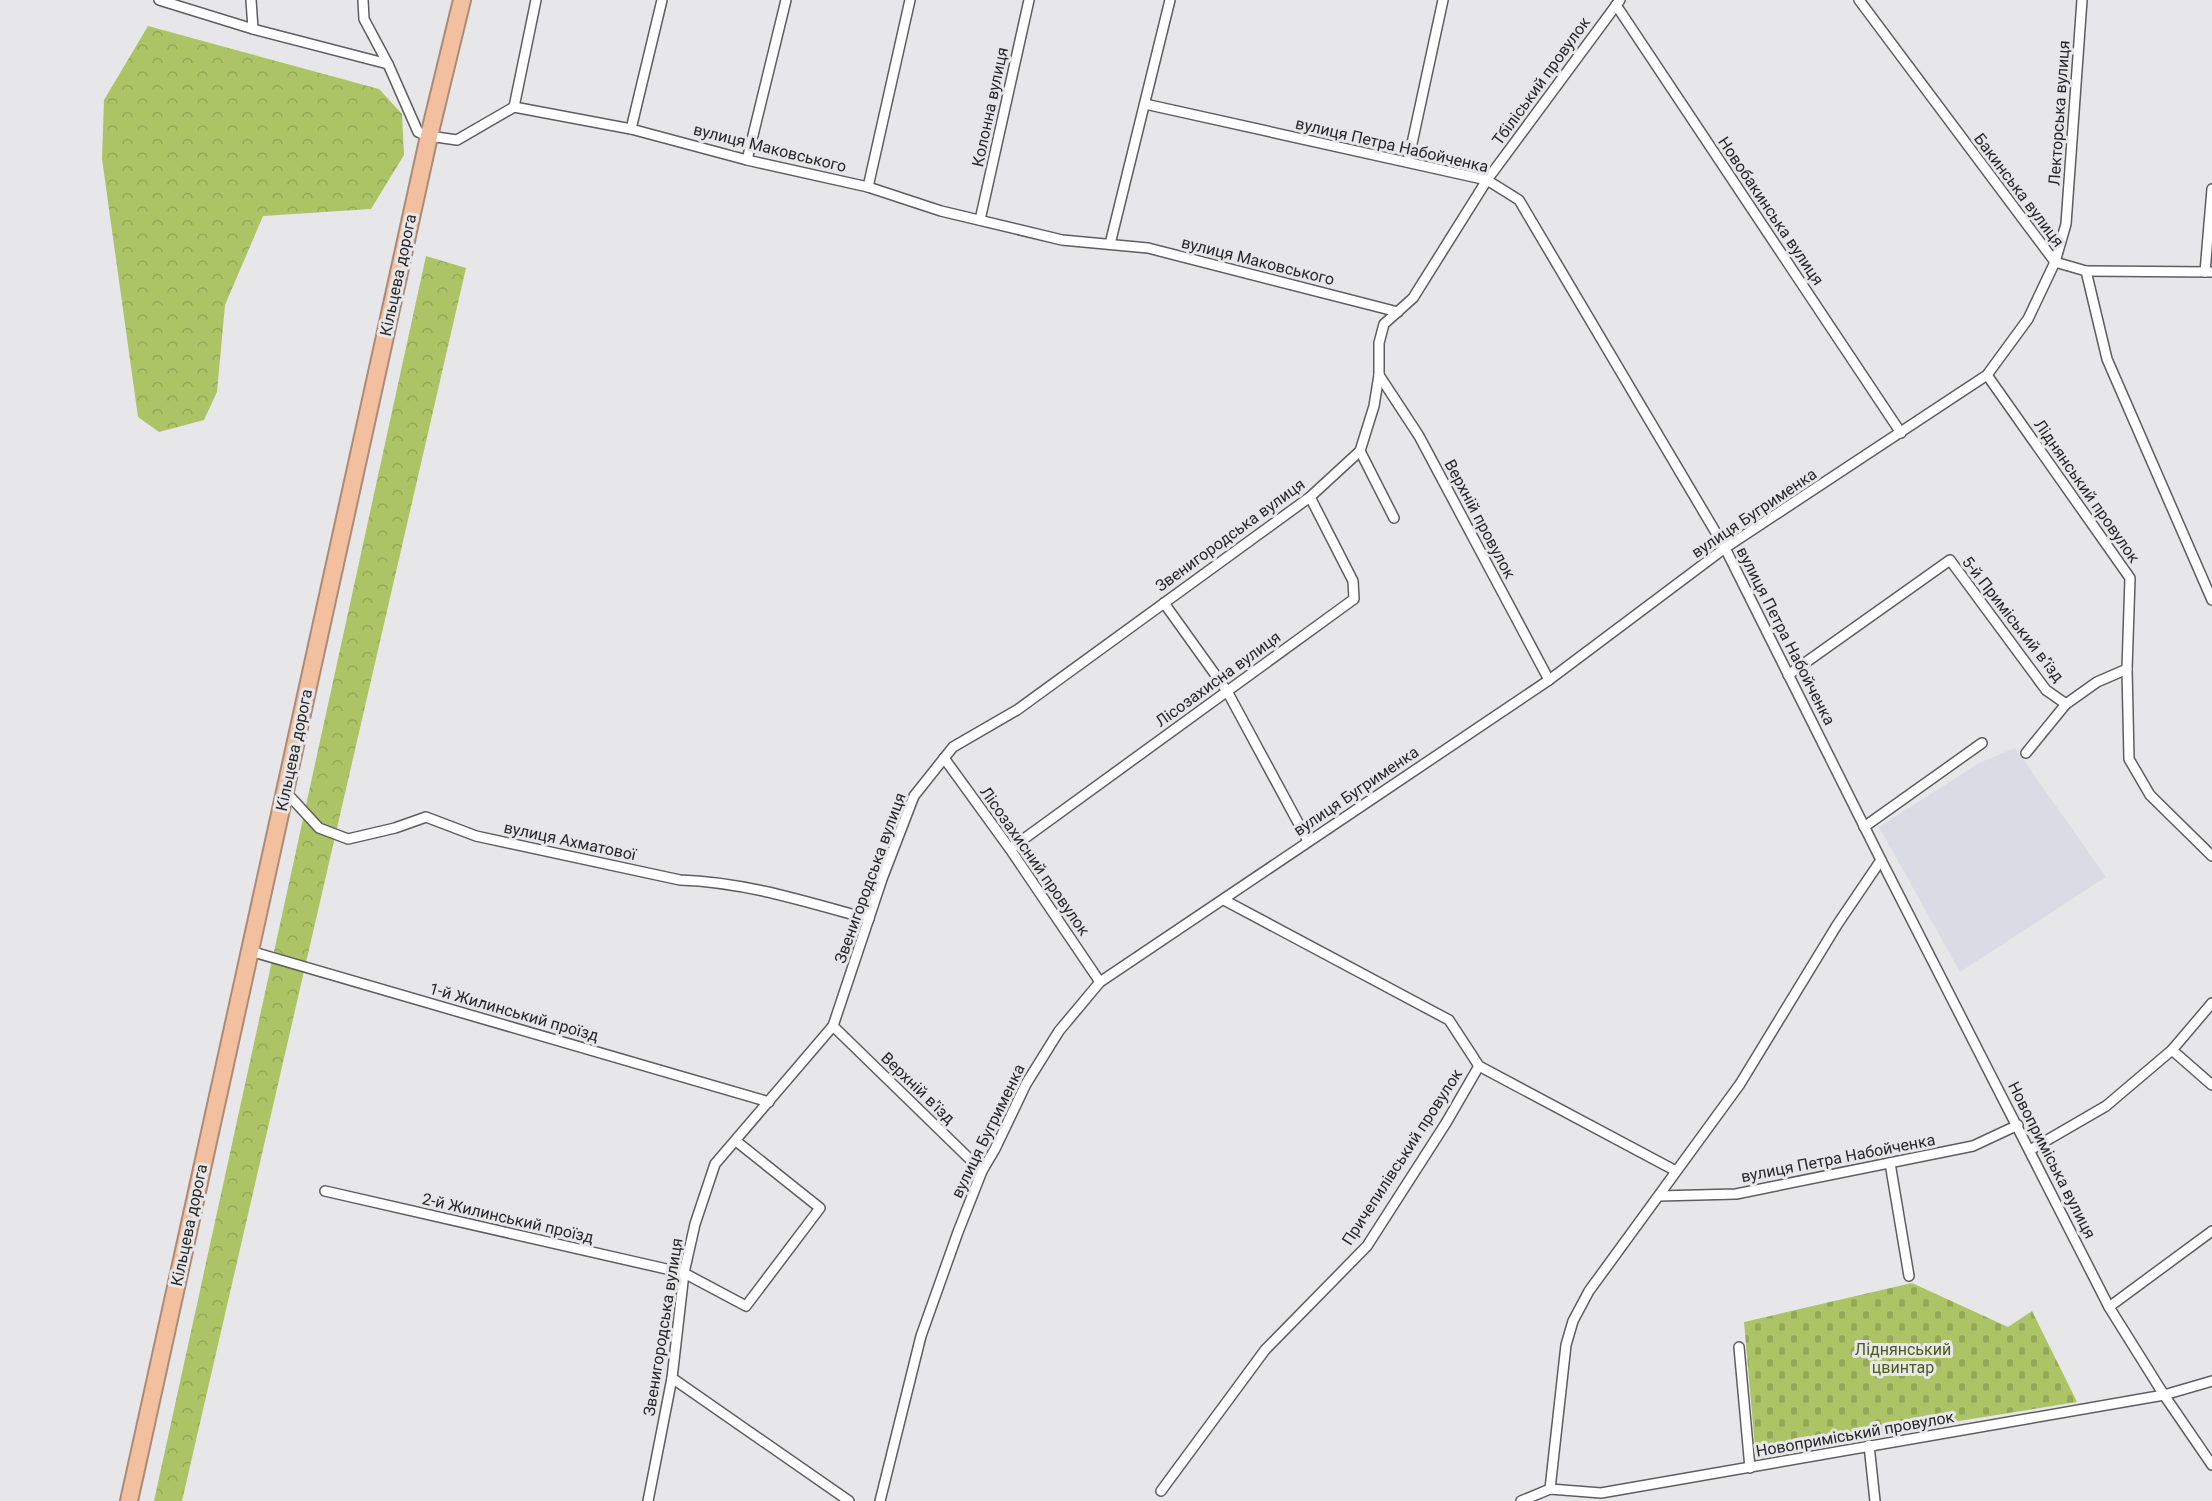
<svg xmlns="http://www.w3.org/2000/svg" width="2212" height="1501" font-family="Roboto,sans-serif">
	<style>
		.built { fill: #dbdbe5 }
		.forest { fill: url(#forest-crowns) }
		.cemetery { fill: url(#cemetery-stones) }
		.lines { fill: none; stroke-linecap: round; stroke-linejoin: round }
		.street-casing { stroke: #5e5e60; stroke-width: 12 }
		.highway-casing { stroke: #ac8b76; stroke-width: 20 }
		.street { stroke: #fff; stroke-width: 9 }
		.highway { stroke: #f3c09f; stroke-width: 16 }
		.labels { text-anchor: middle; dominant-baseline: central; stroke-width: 6; stroke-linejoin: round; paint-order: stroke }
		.street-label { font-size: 16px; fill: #282829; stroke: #e7e7e9 }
		.park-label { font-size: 16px; fill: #4d5c18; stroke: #e7e7e9 }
	</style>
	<defs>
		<pattern id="forest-crowns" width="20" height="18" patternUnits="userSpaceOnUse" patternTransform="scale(1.5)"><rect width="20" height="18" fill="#acc465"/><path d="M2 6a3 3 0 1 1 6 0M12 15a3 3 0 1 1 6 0" fill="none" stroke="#94a858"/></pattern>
		<pattern id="cemetery-stones" width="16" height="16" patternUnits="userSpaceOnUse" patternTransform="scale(1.5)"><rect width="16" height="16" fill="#acc465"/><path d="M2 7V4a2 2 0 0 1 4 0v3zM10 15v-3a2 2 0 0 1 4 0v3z" fill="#94a858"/></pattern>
	</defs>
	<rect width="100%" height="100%" fill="#e7e7e9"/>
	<polygon class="built" points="2015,748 2106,877 1960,972 1879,827 1979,763"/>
	<g class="forest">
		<polygon points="148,26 379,89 402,114 404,155 371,209 263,216 225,305 217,392 204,420 159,432 138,417 102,159 104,100"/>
		<polygon points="426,256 466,268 182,1501 154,1501"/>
	</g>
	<polygon class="cemetery" points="1912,1283 2008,1327 2032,1311 2077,1402 1903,1430 1756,1459 1744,1322"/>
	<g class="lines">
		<g class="street-casing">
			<g id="street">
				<polyline points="159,0 253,29 388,64"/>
				<polyline points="251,0 253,29"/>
				<polyline points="363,0 364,19 388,64 418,132 429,136 457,140 514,107 631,129 747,160 868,187 941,211 1062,240 1148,248 1398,312"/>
				<polyline points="1859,0 2055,262 2086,271 2107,359 2212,600"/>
				<polyline points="1616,5 1901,433"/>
				<polyline points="1145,104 1487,180 1519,200 1725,548 1881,860 2109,1307 2164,1395 2212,1465"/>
				<polyline points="514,107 536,0"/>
				<polyline points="631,129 662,0"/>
				<polyline points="747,160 786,0"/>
				<polyline points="1408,162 1443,0"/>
				<polyline points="868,187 910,0"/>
				<polyline points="980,220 1029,0"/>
				<polyline points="1110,244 1170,0"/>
				<polyline points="2086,271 2212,272"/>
				<polyline points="2205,272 2212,189"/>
				<polyline points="1379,375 1419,436 1549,680"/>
				<polyline points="1987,375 2130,578 2127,669 2129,759 2150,795 2212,856"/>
				<polyline points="1360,451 1394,518"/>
				<polyline points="1164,603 1227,691 1308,841"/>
				<polyline points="1788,675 1950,560 2046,690 2066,704"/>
				<polyline points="2026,753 2066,704 2097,682 2127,669"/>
				<polyline points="944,758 1010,849 1100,982"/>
				<path d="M285,791L319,828L348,839L395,828L426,817L476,836L680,880C745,882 807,902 869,919"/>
				<polyline points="1864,827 1982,743"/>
				<polyline points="1010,849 1354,599 1353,581 1310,497"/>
				<polyline points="1224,900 1449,1020 1479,1066 1676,1171"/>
				<polyline points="250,951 769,1102"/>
				<polyline points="833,1026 982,1171"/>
				<polyline points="2172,1050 2212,1085"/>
				<polyline points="2030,1150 2106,1106 2172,1050 2212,1003"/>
				<polyline points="1890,1163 1909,1276"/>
				<polyline points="325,1191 684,1273 746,1306 820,1208 736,1141"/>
				<polyline points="1659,1196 1736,1194 1973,1146 2018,1125"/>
				<polyline points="2109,1307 2212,1231"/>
				<polyline points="1739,1347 1750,1468"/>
				<polyline points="672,1378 849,1501"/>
				<polyline points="1869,1445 1875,1501"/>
				<polyline points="1550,1489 1566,1345 1573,1321 1589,1291 1740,1084 1837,925 1881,860"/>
				<polyline points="1161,1491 1265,1350 1367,1246 1446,1123 1479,1066"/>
				<polyline points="648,1501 672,1378 684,1273 695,1224 715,1164 833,1026 882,879 914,796 953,747 1017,710 1310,497 1360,451 1374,406 1379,375 1379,343 1384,324 1413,298 1487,180 1620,0"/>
				<polyline points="880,1501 921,1336 958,1232 982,1171 995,1149 1026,1084 1059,1031 1100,982 1549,680 1725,548 1987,375 2028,319 2055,262 2066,224 2082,0"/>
				<polyline points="1521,1501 1550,1489 1601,1493 2164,1395 2212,1381"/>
			</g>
		</g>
		<g class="highway-casing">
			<polyline id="highway" points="129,1501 429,136 462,0"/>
		</g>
		<use href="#street" class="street"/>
		<use href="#highway" class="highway"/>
	</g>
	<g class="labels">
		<g class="street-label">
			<text transform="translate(1541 81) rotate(-54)">Тбіліський провулок</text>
			<text transform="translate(990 107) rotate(-78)">Колонна вулиця</text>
			<text transform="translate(2059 113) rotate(-86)">Лекторська вулиця</text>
			<text transform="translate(1392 145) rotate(13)">вулиця Петра Набойченка</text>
			<text transform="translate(770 148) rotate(14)">вулиця Маковського</text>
			<text transform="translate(2019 190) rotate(53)">Бакинська вулиця</text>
			<text transform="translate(1771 211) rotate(56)">Новобакинська вулиця</text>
			<text transform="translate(1258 261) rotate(14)">вулиця Маковського</text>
			<text transform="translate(398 275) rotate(-78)">Кільцева дорога</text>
			<text transform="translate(2087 491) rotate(55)">Ліднянський провулок</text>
			<text transform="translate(1754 513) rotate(-34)">вулиця Бугрименка</text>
			<text transform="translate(1480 519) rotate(62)">Верхній провулок</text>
			<text transform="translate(1230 535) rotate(-36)">Звенигородська вулиця</text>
			<text transform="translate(2013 619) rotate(52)">5-й Приміський в’їзд</text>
			<text transform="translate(1786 636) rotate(63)">вулиця Петра Набойченка</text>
			<text transform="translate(1218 679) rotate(-36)">Лісозахисна вулиця</text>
			<text transform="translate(294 750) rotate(-78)">Кільцева дорога</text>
			<text transform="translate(1356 791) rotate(-34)">вулиця Бугрименка</text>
			<text transform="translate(570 841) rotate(12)">вулиця Ахматової</text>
			<text transform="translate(1035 861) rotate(55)">Лісозахисний провулок</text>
			<text transform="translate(870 878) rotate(-70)">Звенигородська вулиця</text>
			<text transform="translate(514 1012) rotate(16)">1-й Жилинський проїзд</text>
			<text transform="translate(918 1088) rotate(44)">Верхній в'їзд</text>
			<text transform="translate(988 1131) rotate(-64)">вулиця Бугрименка</text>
			<text transform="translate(1402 1157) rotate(-57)">Причепилівський провулок</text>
			<text transform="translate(1838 1158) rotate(-11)">вулиця Петра Набойченка</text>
			<text transform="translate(2052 1160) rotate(63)">Новоприміська вулиця</text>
			<text transform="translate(508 1218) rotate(13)">2-й Жилинський проїзд</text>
			<text transform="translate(189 1225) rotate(-78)">Кільцева дорога</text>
			<text transform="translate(663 1327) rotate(-81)">Звенигородська вулиця</text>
			<text transform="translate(1855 1434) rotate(-10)">Новоприміський провулок</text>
		</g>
		<g class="park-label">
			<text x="1903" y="1349">Ліднянський<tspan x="1903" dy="18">цвинтар</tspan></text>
		</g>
	</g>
</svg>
